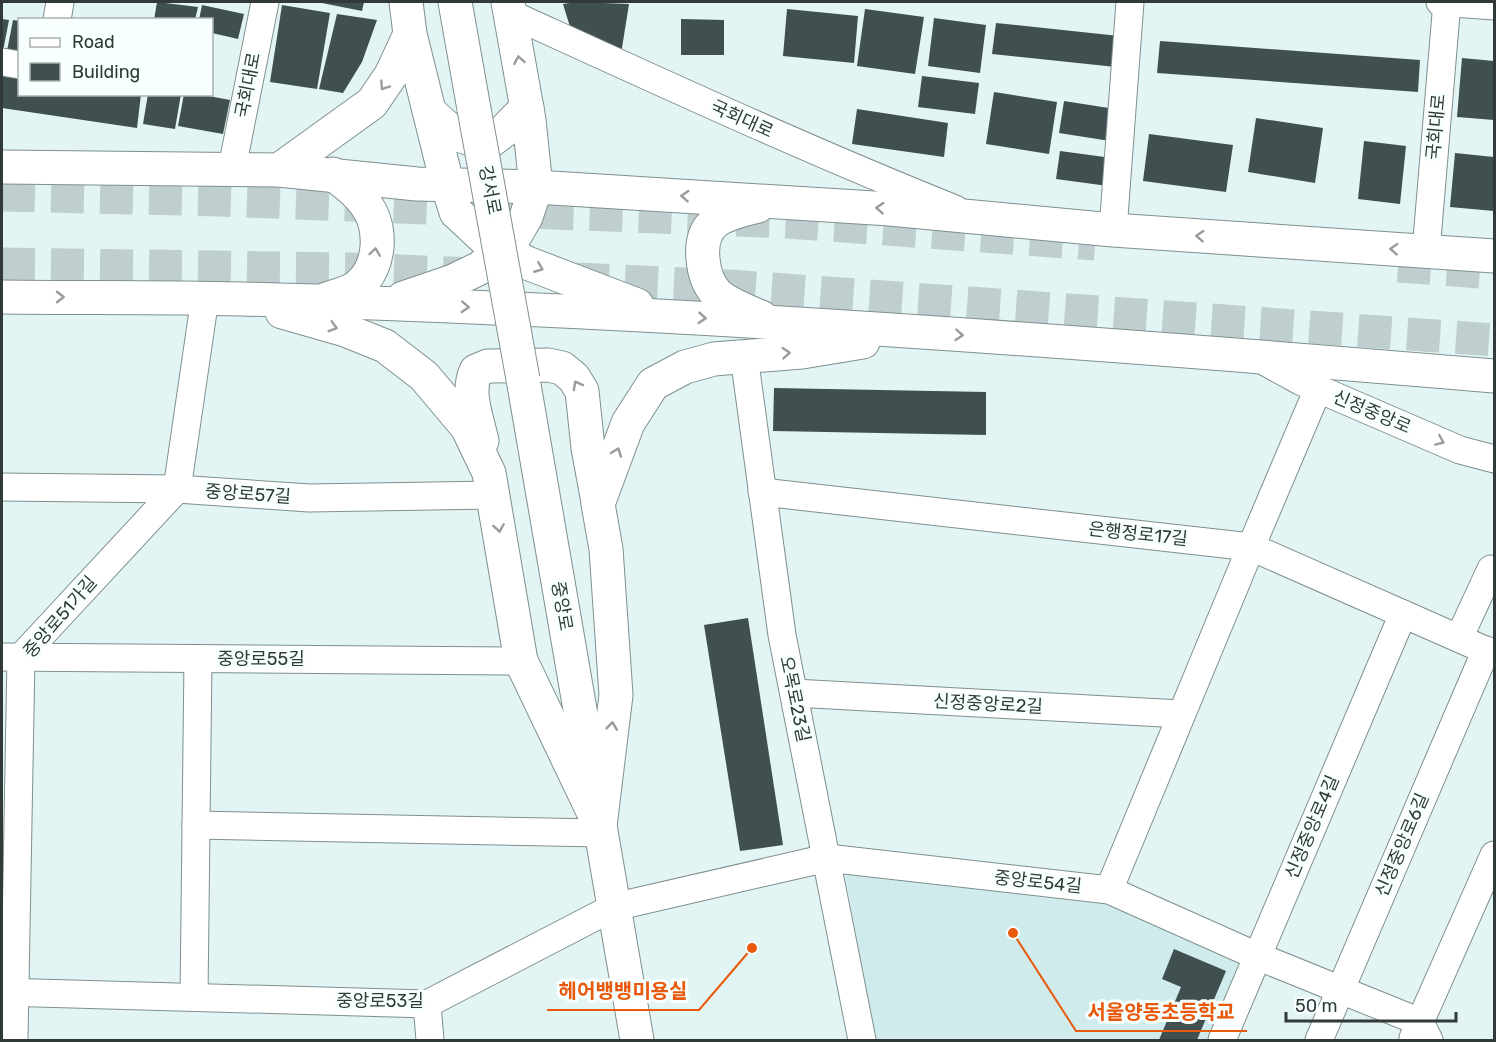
<svg xmlns="http://www.w3.org/2000/svg" width="1496" height="1042" font-family="Rubik,'Noto Sans KR',sans-serif">
	<style>
		.built { fill: #cfebeb }
		.building { fill: #404f4f }
		.lines { fill: none; stroke-linecap: round; stroke-linejoin: round }
		.highway-tunnel { stroke: #bfcfcf; stroke-width: 33; stroke-dasharray: 33 16; stroke-linecap: butt }
		.minor-casing { stroke: #7f8f8f; stroke-width: 29 }
		.major-casing { stroke: #7f8f8f; stroke-width: 35 }
		.minor { stroke: #fff; stroke-width: 27 }
		.major { stroke: #fff; stroke-width: 33 }
		.major-bridge-casing { stroke: #7f8f8f; stroke-width: 35; stroke-linecap: butt }
		.major-bridge { stroke: #fff; stroke-width: 33 }
		.oneway { stroke: #989c9c }
		.labels { text-anchor: middle; dominant-baseline: central; stroke-width: 6; stroke-linejoin: round; paint-order: stroke }
		.street-label { font-size: 18px; fill: #323939; stroke: #f8ffff }
		.leader { fill: none; stroke: #e8590c; stroke-width: 2 }
		.callout-dot { fill: #e8590c; stroke: #f8ffff; stroke-width: 2 }
		.callout-label { font-size: 20px; text-anchor: middle; font-weight: bold; fill: #e8590c; stroke: #f8ffff; stroke-width: 6; stroke-linejoin: round; paint-order: stroke }
	</style>
	<rect width="100%" height="100%" fill="#e2f4f4"/>
	<polygon class="built" points="845,873 1104,903 1239,964 1208,1040 874,1040"/>
	<g class="building">
		<polygon points="157,2 198,7 195,20 154,20"/>
		<polygon points="317,2 364,2 362,11"/>
		<polygon points="577,2 629,4 621,54 571,30 563,4"/>
		<polygon points="202,5 244,14 238,39 212,33 212,20 199,20"/>
		<polygon points="282,5 330,13 317,89 270,82"/>
		<polygon points="787,9 858,16 854,63 783,56"/>
		<polygon points="865,9 924,17 915,74 857,66"/>
		<polygon points="337,14 377,20 362,62 343,93 319,89"/>
		<polygon points="934,18 986,25 980,73 928,66"/>
		<polygon points="2,19 9,20 3,51 2,51"/>
		<polygon points="681,19 724,20 724,55 681,55"/>
		<polygon points="13,20 20,21 20,53 7,51"/>
		<polygon points="996,23 1119,36 1116,67 992,54"/>
		<polygon points="1160,41 1420,60 1418,92 1157,73"/>
		<polygon points="1462,58 1494,61 1494,120 1457,117"/>
		<polygon points="2,65 20,68 20,94 141,94 137,128 2,108"/>
		<polygon points="922,76 979,83 975,114 918,107"/>
		<polygon points="994,92 1057,102 1049,154 986,144"/>
		<polygon points="148,94 181,94 175,129 143,124"/>
		<polygon points="184,94 198,94 230,100 223,134 178,126"/>
		<polygon points="1064,101 1115,109 1110,141 1059,133"/>
		<polygon points="857,109 948,123 944,157 852,144"/>
		<polygon points="1256,118 1323,128 1315,183 1248,172"/>
		<polygon points="1149,134 1233,145 1226,192 1143,181"/>
		<polygon points="1364,141 1406,146 1400,204 1358,199"/>
		<polygon points="1060,151 1112,158 1108,186 1056,179"/>
		<polygon points="1455,153 1494,157 1494,211 1450,207"/>
		<polygon points="774,388 986,392 986,435 773,431"/>
		<polygon points="748,618 783,845 740,851 704,625"/>
		<polygon points="1174,949 1226,971 1197,1040 1159,1040 1181,987 1162,979"/>
	</g>
	<g class="lines">
		<g class="highway-tunnel">
			<polyline points="2,195 220,200 788,222 1095,244"/>
			<polyline points="2,264 349,269 474,274"/>
			<polyline points="1398,266 1494,273"/>
			<polyline points="576,279 729,286 1494,340"/>
		</g>
		<g class="minor-casing">
			<g id="minor">
				<polyline points="1440,2 1494,6"/>
				<path d="M511,14C658,81 805,149 955,209"/>
				<polyline points="57,20 60,2"/>
				<polyline points="2,62 20,65"/>
				<polyline points="232,168 265,2"/>
				<polyline points="1113,230 1130,2"/>
				<polyline points="1426,251 1447,2"/>
				<polyline points="744,356 782,635 862,1040"/>
				<polyline points="1260,359 1300,381 1460,450 1494,459"/>
				<polyline points="2,487 177,489 309,498 494,495"/>
				<polyline points="762,492 1251,547 1494,654"/>
				<polyline points="1459,638 1491,569 1494,570"/>
				<polyline points="2,657 521,661"/>
				<polyline points="794,693 1181,714"/>
				<polyline points="196,825 601,833"/>
				<polyline points="1109,890 1251,547 1318,389"/>
				<polyline points="2,992 427,1004 614,907 827,858 1109,890 1257,956 1420,1022 1429,1040"/>
				<polyline points="194,997 198,659"/>
				<polyline points="427,1004 430,1040"/>
				<polyline points="1413,1038 1494,855"/>
				<polyline points="14,1040 21,657 177,489 205,298"/>
				<polyline points="1222,1040 1403,614"/>
				<polyline points="1319,1040 1486,650"/>
			</g>
		</g>
		<g class="major-casing">
			<g id="major">
				<polyline points="406,2 410,34 447,183 456,212 488,242 527,263 637,305"/>
				<polyline points="455,2 474,109"/>
				<path d="M429,111C450,132 459,139 489,142L505,130L527,107"/>
				<polyline points="2,167 279,170 417,184 536,187 890,209 1113,230 1494,256"/>
				<polyline points="279,170 372,103 391,75 410,34"/>
				<path d="M758,206C726,214 699,219 703,259C704,271 708,284 716,293C725,303 749,312 761,317"/>
				<path d="M2,297C82,298 162,297 242,299C660,310 1078,341 1494,376"/>
				<polyline points="403,298 453,281 480,268 512,241 526,217 536,187 529,120 508,2"/>
				<path d="M324,300C334,296 349,293 358,286C382,266 383,226 364,202C356,191 343,182 333,174"/>
				<polyline points="282,312 345,330 385,346 424,376 467,427 489,473 521,661 600,826"/>
				<polyline points="523,379 637,1040"/>
				<path d="M482,441C477,418 466,392 476,371L488,366L548,365L562,368L574,378L582,391L588,448L598,502"/>
				<polyline points="600,826 616,695 606,549 598,504 628,423 653,384 685,367 714,359 802,352 863,342"/>
			</g>
		</g>
		<use href="#minor" class="minor"/>
		<use href="#major" class="major"/>
		<g class="major-bridge-casing">
			<polyline id="major-bridge" points="474,109 523,379"/>
		</g>
		<use href="#major-bridge" class="major-bridge"/>
	</g>
	<defs><path id="oneway-chevron" d="M-2-3.5L2.5 0L-2 3.5" fill="none" stroke-width="1.6" stroke-linecap="round" stroke-linejoin="round" transform="scale(1.5)"/></defs>
	<g class="oneway">
		<use href="#oneway-chevron" transform="translate(519 60) rotate(-100)"/>
		<use href="#oneway-chevron" transform="translate(384 86) rotate(124)"/>
		<use href="#oneway-chevron" transform="translate(685 196) rotate(-176)"/>
		<use href="#oneway-chevron" transform="translate(880 208) rotate(-176)"/>
		<use href="#oneway-chevron" transform="translate(1200 236) rotate(-176)"/>
		<use href="#oneway-chevron" transform="translate(1394 249) rotate(-176)"/>
		<use href="#oneway-chevron" transform="translate(375 252) rotate(-82)"/>
		<use href="#oneway-chevron" transform="translate(539 268) rotate(22)"/>
		<use href="#oneway-chevron" transform="translate(60 297)"/>
		<use href="#oneway-chevron" transform="translate(465 307) rotate(3)"/>
		<use href="#oneway-chevron" transform="translate(702 318) rotate(4)"/>
		<use href="#oneway-chevron" transform="translate(333 327) rotate(16)"/>
		<use href="#oneway-chevron" transform="translate(959 335) rotate(4)"/>
		<use href="#oneway-chevron" transform="translate(786 353) rotate(-4)"/>
		<use href="#oneway-chevron" transform="translate(577 385) rotate(-119)"/>
		<use href="#oneway-chevron" transform="translate(1440 441) rotate(23)"/>
		<use href="#oneway-chevron" transform="translate(617 452) rotate(-70)"/>
		<use href="#oneway-chevron" transform="translate(499 528) rotate(81)"/>
		<use href="#oneway-chevron" transform="translate(612 726) rotate(-83)"/>
	</g>
	<g class="labels">
		<g class="street-label">
			<text transform="translate(248 85) rotate(-79)">국회대로</text>
			<text transform="translate(742 119) rotate(24)">국회대로</text>
			<text transform="translate(1436 127) rotate(-85)">국회대로</text>
			<text transform="translate(490 190) rotate(79)">강서로</text>
			<text transform="translate(1372 412) rotate(23)">신정중앙로</text>
			<text transform="translate(248 494) rotate(4)">중앙로57길</text>
			<text transform="translate(1138 534) rotate(6)">은행정로17길</text>
			<text transform="translate(562 606) rotate(80)">중앙로</text>
			<text transform="translate(60 617) rotate(-49)">중앙로51가길</text>
			<text x="261" y="659">중앙로55길</text>
			<text transform="translate(795 699) rotate(78)">오목로23길</text>
			<text transform="translate(988 704) rotate(3)">신정중앙로2길</text>
			<text transform="translate(1312 827) rotate(-67)">신정중앙로4길</text>
			<text transform="translate(1402 845) rotate(-67)">신정중앙로6길</text>
			<text transform="translate(1038 882) rotate(6)">중앙로54길</text>
			<text x="380" y="1001">중앙로53길</text>
		</g>
	</g>
	<path class="leader" d="M752 948L699 1010H547M1013 933L1076 1031H1247"/>
	<g class="callout-dot">
		<circle cx="752" cy="948" r="6"/>
		<circle cx="1013" cy="933" r="6"/>
	</g>
	<g class="callout-label">
		<text x="623" y="998">헤어뱅뱅미용실</text>
		<text x="1161" y="1019">서울양동초등학교</text>
	</g>
	<rect width="1496" height="1042" fill="none" stroke="#323939" stroke-width="6"/>
	<rect x="18" y="18" width="195" height="78" fill="#f8ffff" stroke="#a9b0b0" stroke-width="1.5"/>
	<rect x="30" y="38" width="30" height="9" fill="#ffffff" stroke="#a9b0b0" stroke-width="1.5"/>
	<text x="72" y="48" font-size="18" fill="#323939">Road</text>
	<rect x="30" y="63" width="30" height="18" fill="#404f4f" stroke="#a9b0b0" stroke-width="1.5"/>
	<text x="72" y="78" font-size="18" fill="#323939">Building</text>
	<path d="M1286 1012v9h170v-9" fill="none" stroke="#323939" stroke-width="3"/>
	<text x="1295" y="1012" font-size="18" fill="#323939" stroke="#f8ffff" stroke-width="4.5" paint-order="stroke">50 m</text>
</svg>
